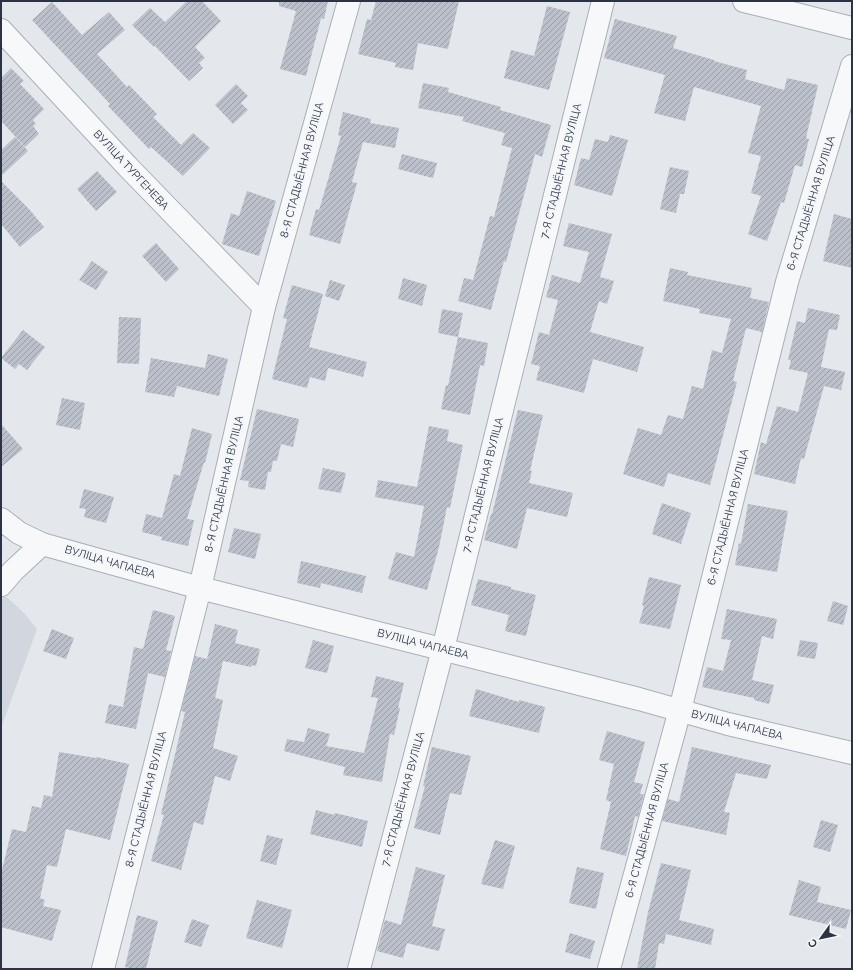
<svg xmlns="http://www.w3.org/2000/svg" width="853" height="970" font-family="Raleway,sans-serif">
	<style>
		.built { fill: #d2d6de }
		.building { fill: url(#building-hatch) }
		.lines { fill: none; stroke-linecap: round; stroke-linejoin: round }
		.minor-casing { stroke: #a9aeb7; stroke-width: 24 }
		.minor { stroke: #f7f8fa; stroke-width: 22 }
		.labels { text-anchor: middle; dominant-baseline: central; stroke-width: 4; stroke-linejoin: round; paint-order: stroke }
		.street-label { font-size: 11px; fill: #2b3445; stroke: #f4f6f9 }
	</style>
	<defs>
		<pattern id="building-hatch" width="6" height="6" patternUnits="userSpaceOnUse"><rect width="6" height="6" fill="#bbc0ca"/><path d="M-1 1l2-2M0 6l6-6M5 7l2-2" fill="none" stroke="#989da6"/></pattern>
	</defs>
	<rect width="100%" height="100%" fill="#e4e7ec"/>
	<polygon class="built" points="1,592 23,612 37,629 1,728"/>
	<g class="building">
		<polygon points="187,1 202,1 221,21 195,47 205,58 199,63 203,68 189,81 155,46 154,47 132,25 150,8 165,22"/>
		<polygon points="279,1 328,1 324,19 321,18 306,76 280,69 296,11 279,6"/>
		<polygon points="376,1 459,1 448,49 418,43 413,70 395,67 396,63 358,54 367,19 371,20"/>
		<polygon points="52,2 82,35 109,12 125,30 97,54 127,87 129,85 157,114 153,117 181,145 193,133 210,148 183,176 151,147 149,149 108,106 110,104 32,20"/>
		<polygon points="547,6 570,12 549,90 504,78 511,50 534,56"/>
		<polygon points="615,19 677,36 673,48 714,60 714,61 747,70 745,79 784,90 787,78 818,85 806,138 809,139 802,167 795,165 784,203 781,202 767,241 748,234 761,196 751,193 761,156 748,153 761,106 694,87 685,121 654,113 665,75 604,58"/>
		<polygon points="11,68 24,81 20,84 44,109 33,120 36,124 33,126 39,134 25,147 1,121 1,78"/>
		<polygon points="423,83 449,88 448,92 501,107 500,110 551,125 542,157 535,154 506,262 504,261 491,310 458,301 464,278 473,280 490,216 494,217 512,148 501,145 505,133 462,121 464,117 418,108"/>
		<polygon points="236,84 248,96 241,103 248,110 233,124 215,105"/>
		<polygon points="343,112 371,119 370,123 399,128 395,148 363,142 352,182 357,183 340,244 309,235 316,209 319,210 341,136 338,135"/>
		<polygon points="610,135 628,140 612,196 574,185 581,158 589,160 595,139 608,142"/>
		<polygon points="15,137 28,151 1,176 1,150"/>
		<polygon points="402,154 437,163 433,178 398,169"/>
		<polygon points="670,167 689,171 684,194 680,194 676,213 660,209"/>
		<polygon points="97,171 117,192 96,211 77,189"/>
		<polygon points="1,181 29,209 44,227 20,247 1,224"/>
		<polygon points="247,191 276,201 259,256 222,244 231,213 239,216"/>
		<polygon points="834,214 852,219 852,268 823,261"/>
		<polygon points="569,223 612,234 600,277 614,281 607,304 599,301 590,332 644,347 637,372 593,359 584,393 536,380 540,366 531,364 539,332 549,335 558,300 546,297 552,275 580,283 589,252 563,246"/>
		<polygon points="156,243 179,269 166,282 142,256"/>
		<polygon points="92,261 108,272 96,290 79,280"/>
		<polygon points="670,268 688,272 687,275 752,288 750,298 769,302 762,332 746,328 733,381 737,382 710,485 668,473 664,487 623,474 638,428 661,435 668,415 683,419 692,386 703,389 712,350 722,353 731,319 699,313 700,309 663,301"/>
		<polygon points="403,278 427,285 422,306 398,299"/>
		<polygon points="330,280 345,285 339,301 325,296"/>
		<polygon points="292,285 323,294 309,347 367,362 363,377 328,368 325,381 310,377 307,388 272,379 287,319 283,318"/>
		<polygon points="808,308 840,315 837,330 829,329 821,367 845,372 841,390 824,386 804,459 801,458 795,484 754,474 761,442 766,444 777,406 798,412 808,373 789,369 791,360 788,360 797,321 805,323"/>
		<polygon points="442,309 463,313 458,337 438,333"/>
		<polygon points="119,317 141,318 139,364 117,363"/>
		<polygon points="23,330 45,347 27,370 19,364 15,369 1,358"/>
		<polygon points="458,337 488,343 484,366 480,365 470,415 441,409 446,385 448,386"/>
		<polygon points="208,354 228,359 219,396 177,386 174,397 145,392 151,358 205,368"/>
		<polygon points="62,398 85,403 80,430 56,425"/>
		<polygon points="257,409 299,419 293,447 281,444 277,461 273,461 271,472 268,472 265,490 248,487 249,481 240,480"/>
		<polygon points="518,410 543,415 530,471 532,471 529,483 573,493 567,517 527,508 517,549 484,540 491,514 492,514"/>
		<polygon points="1,424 23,449 1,467"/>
		<polygon points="429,426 449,430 447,441 463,445 450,508 447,507 439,547 427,590 388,579 396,552 414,557 424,506 375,497 378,480 417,487"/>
		<polygon points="192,428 212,434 205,463 204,462 187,519 194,520 188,546 161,540 162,537 142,532 146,514 162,518 174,474 180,476"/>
		<polygon points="323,468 346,473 341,493 318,489"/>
		<polygon points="84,489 114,497 106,523 84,517 86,509 79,508"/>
		<polygon points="662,503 691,513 681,544 652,534"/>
		<polygon points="748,504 788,511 777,572 735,565 739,543 741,544"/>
		<polygon points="234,528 261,534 255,559 228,552"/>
		<polygon points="301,561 366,576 362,593 321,583 320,588 297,583"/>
		<polygon points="649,577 681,585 670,629 639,623 644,606 642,605"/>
		<polygon points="478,579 511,587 511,589 536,595 526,636 505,631 509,615 471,605"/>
		<polygon points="833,601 848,606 843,625 827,621"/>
		<polygon points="727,609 777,619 773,639 762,636 752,680 774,685 769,704 754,700 754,698 702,687 707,667 723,671 731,640 721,639"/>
		<polygon points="153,610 175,616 166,650 171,651 165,677 148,673 136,729 105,723 109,704 123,707 134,647 143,649"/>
		<polygon points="215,624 238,630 235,643 260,649 256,666 252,665 251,667 223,661 215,698 223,700 213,748 238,756 230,781 215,776 203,825 194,822 181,870 151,861 164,815 161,814 185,712 181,711 195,656 207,659"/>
		<polygon points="52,629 74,638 66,659 43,651"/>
		<polygon points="313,640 334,646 327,673 305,668"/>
		<polygon points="800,640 818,643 815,659 797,656"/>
		<polygon points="376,676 404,683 398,708 400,708 394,735 390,734 382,782 343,775 345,767 284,751 287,739 304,742 308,728 330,734 326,746 364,753 378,698 371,697"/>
		<polygon points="476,689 519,702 519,700 545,707 539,733 469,716"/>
		<polygon points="607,731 645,742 634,782 643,784 640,794 644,794 638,817 635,816 626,856 600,849 611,802 606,800 614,764 599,760"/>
		<polygon points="432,747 471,756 461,795 450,793 440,835 414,828 425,786 423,786"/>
		<polygon points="692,747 771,765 767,779 736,773 724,812 730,813 726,835 662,821 668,799 679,802"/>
		<polygon points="59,752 96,758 96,757 129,764 110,840 66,829 57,867 47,865 40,898 45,900 43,906 61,910 52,941 1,927 1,874 12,829 26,832 32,806 41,808 44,795 52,797"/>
		<polygon points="316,810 334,815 335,813 368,821 362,847 310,834"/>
		<polygon points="821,820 838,825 830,852 813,847"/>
		<polygon points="267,835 283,839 276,865 260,861"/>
		<polygon points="495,840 515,846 503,889 481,884"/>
		<polygon points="661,863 691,870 679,920 714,929 711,945 666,934 664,944 659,943 655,969 637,969 648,912"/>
		<polygon points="416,867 445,875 432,926 445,929 439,951 407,943 403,958 377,951 385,920 401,925"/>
		<polygon points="577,867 604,873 596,909 569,903"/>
		<polygon points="799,880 821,887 817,902 851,910 846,929 789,915"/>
		<polygon points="257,900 292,910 282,948 246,938"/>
		<polygon points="137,915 158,921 146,969 134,969 125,967"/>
		<polygon points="192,919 209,925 201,947 184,942"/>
		<polygon points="570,933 595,941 590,959 565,952"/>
	</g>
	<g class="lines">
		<g class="minor-casing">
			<g id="minor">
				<polyline points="744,1 852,28"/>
				<polyline points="1,30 128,167 264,307"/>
				<polyline points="1,519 19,533 42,544 200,588 639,699 728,724 852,753"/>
				<polyline points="1,585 13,571 42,544"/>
				<polyline points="103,969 200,588 264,307 349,1"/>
				<polyline points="359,969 443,649 603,1"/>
				<polyline points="609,969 680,710 787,282 852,66"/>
			</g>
		</g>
		<use href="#minor" class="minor"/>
	</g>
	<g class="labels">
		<g class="street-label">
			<text transform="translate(131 170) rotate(47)">ВУЛІЦА ТУРГЕНЕВА</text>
			<text transform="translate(302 170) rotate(-75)">8-Я СТАДЫЁННАЯ ВУЛІЦА</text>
			<text transform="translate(561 171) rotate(-76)">7-Я СТАДЫЁННАЯ ВУЛІЦА</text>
			<text transform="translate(811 203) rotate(-73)">6-Я СТАДЫЁННАЯ ВУЛІЦА</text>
			<text transform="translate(224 484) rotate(-77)">8-Я СТАДЫЁННАЯ ВУЛІЦА</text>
			<text transform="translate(483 485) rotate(-76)">7-Я СТАДЫЁННАЯ ВУЛІЦА</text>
			<text transform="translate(728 517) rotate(-76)">6-Я СТАДЫЁННАЯ ВУЛІЦА</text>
			<text transform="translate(110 562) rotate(16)">ВУЛІЦА ЧАПАЕВА</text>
			<text transform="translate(423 644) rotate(14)">ВУЛІЦА ЧАПАЕВА</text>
			<text transform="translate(737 725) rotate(14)">ВУЛІЦА ЧАПАЕВА</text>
			<text transform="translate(146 799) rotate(-76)">8-Я СТАДЫЁННАЯ ВУЛІЦА</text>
			<text transform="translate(403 799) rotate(-75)">7-Я СТАДЫЁННАЯ ВУЛІЦА</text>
			<text transform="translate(647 830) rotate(-75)">6-Я СТАДЫЁННАЯ ВУЛІЦА</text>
		</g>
	</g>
	<rect width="853" height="970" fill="none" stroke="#2b3445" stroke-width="4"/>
	<g transform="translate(821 938) rotate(237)" stroke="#f4f6f9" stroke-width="3" paint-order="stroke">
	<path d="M0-3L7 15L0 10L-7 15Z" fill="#2b3445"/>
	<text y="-6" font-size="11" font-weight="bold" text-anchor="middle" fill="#2b3445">С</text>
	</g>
</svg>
